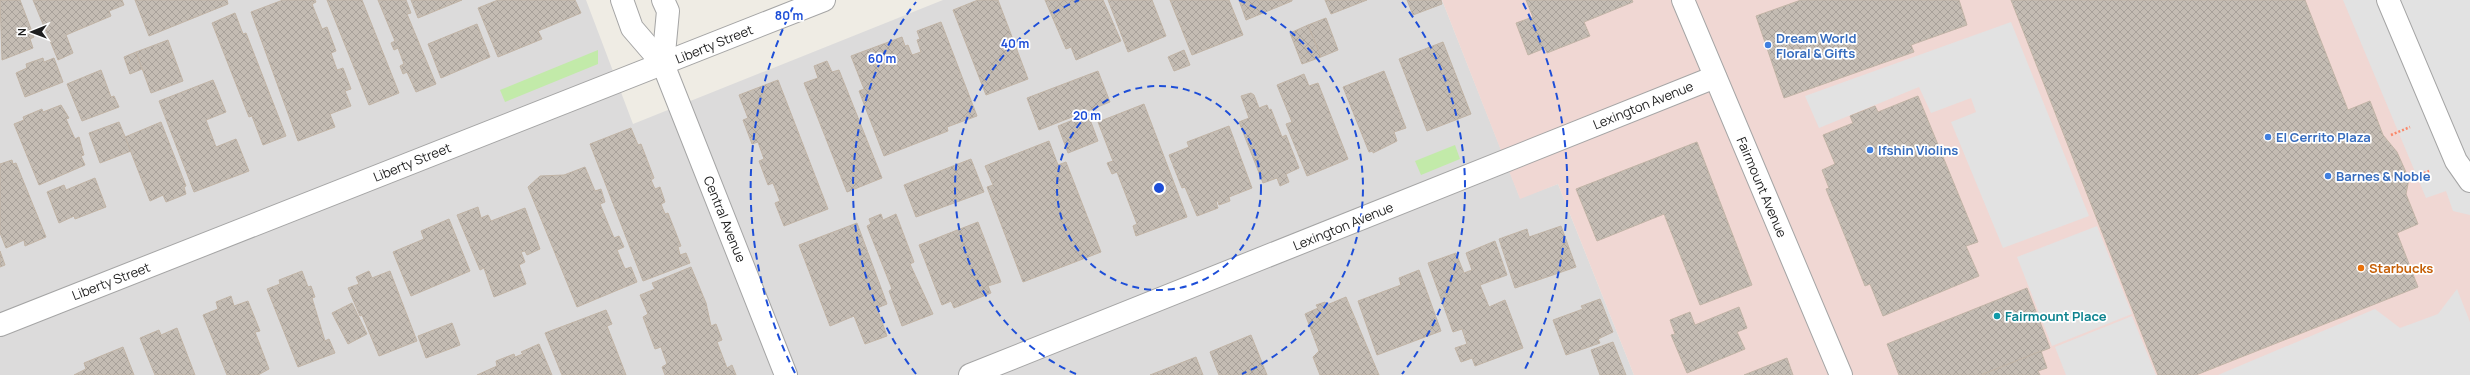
<svg xmlns="http://www.w3.org/2000/svg" width="2470" height="375" font-family="Manrope,sans-serif">
	<style>
		.residential { fill: #dcdbdb }
		.commercial { fill: #f0d7d3 }
		.grass { fill: #c2eaa9 }
		.parking { fill: #e2e2e2 }
		.building { fill: url(#building-cross-hatch); stroke: #c1b4a6 }
		.lines { fill: none; stroke-linecap: round; stroke-linejoin: round }
		.minor-casing { stroke: #a5a5a5; stroke-width: 24 }
		.path { stroke: #fb8769; stroke-width: 2.5; stroke-dasharray: 2 2; stroke-linecap: butt }
		.minor { stroke: #fff; stroke-width: 22 }
		.ring { fill: none; stroke: #1d4ed8; stroke-width: 2; stroke-dasharray: 7 5 }
		.shop-dot { fill: #3f7fe0; stroke: #fff; stroke-width: 1.5 }
		.food-dot { fill: #e8710a; stroke: #fff; stroke-width: 1.5 }
		.culture-dot { fill: #0f9aa8; stroke: #fff; stroke-width: 1.5 }
		.labels { text-anchor: middle; dominant-baseline: central; stroke-width: 3.5; stroke-linejoin: round; paint-order: stroke }
		.shop-label { font-size: 13px; font-weight: bold; fill: #366cbe; stroke: #fff; text-anchor: start }
		.street-label { font-size: 13px; fill: #1e1e1e; stroke: #fff }
		.food-label { font-size: 13px; font-weight: bold; fill: #c56008; stroke: #fff; text-anchor: start }
		.culture-label { font-size: 13px; font-weight: bold; fill: #0d838f; stroke: #fff; text-anchor: start }
		.centre { fill: #1d4ed8; stroke: #fff; stroke-width: 2 }
		.ring-label { font-size: 12px; text-anchor: middle; font-weight: bold; fill: #1d4ed8; stroke: #fff; stroke-width: 3.5; stroke-linejoin: round; paint-order: stroke }
	</style>
	<defs>
		<pattern id="building-cross-hatch" width="8" height="8" patternUnits="userSpaceOnUse"><rect width="8" height="8" fill="#c4bcb3"/><path d="M0 0l8 8M0 8l8-8" fill="none" stroke="#a8a19a"/></pattern>
	</defs>
	<rect width="100%" height="100%" fill="#efece4"/>
	<polygon class="residential" points="0,0 586,0 633,124 943,0 1442,0 1520,198 1558,184 1634,375 0,375"/>
	<polygon class="commercial" points="1442,0 2470,0 2470,375 1634,375 1558,184 1520,199"/>
	<g class="grass">
		<polygon points="598,50 598,64 505,102 500,90"/>
		<polygon points="1455,145 1460,159 1421,175 1415,161"/>
	</g>
	<g class="parking">
		<polygon points="2343,0 2470,0 2470,215 2453,211 2446,191 2426,198"/>
		<polygon points="2011,22 2089,216 2003,248 1951,122 1976,112 1971,98 1931,113 1919,87 1819,128 1805,96"/>
		<polygon points="2097,226 2132,314 2052,346 2017,257"/>
		<polygon points="2457,289 2470,322 2470,375 2218,375 2375,309 2400,328 2438,314"/>
		<polygon points="2132,316 2156,375 2066,375 2055,347"/>
	</g>
	<g class="building">
		<polygon points="0,0 20,0 34,37 30,39 33,48 2,60"/>
		<polygon points="33,0 122,0 124,5 109,11 111,16 66,35 73,53 58,60"/>
		<polygon points="135,0 227,0 228,4 149,36"/>
		<polygon points="283,0 315,0 316,2 312,4 322,29 327,27 336,51 331,53 337,70 343,68 351,89 345,91 351,106 330,114 335,127 298,141 251,12"/>
		<polygon points="327,0 362,0 399,93 369,105"/>
		<polygon points="378,0 406,0 411,13 407,14 436,84 416,92 407,72 403,74 400,66 404,64 398,48 394,50 391,43 395,41"/>
		<polygon points="411,0 462,0 418,18"/>
		<polygon points="498,0 575,0 581,13 538,31 542,39 498,57 478,8"/>
		<polygon points="978,0 998,0 1028,79 986,95 953,10"/>
		<polygon points="1045,0 1103,0 1121,41 1076,60 1071,47 1066,49"/>
		<polygon points="1108,0 1152,0 1166,36 1128,52"/>
		<polygon points="1170,0 1229,0 1243,35 1192,55"/>
		<polygon points="1239,0 1292,0 1292,1 1246,20"/>
		<polygon points="1325,0 1367,0 1331,14"/>
		<polygon points="1407,0 1441,0 1442,4 1413,15"/>
		<polygon points="1526,0 1632,0 1633,2 1584,22 1590,36 1547,53 1545,48 1528,55 1516,23 1533,17"/>
		<polygon points="1801,0 1959,0 1967,25 1911,45 1914,52 1784,98 1756,16"/>
		<polygon points="2011,0 2305,0 2348,110 2370,101 2383,135 2397,152 2409,179 2406,194 2418,224 2397,233 2418,287 2196,375 2158,375"/>
		<polygon points="235,13 243,34 246,33 286,136 263,145 252,116 249,117 212,23"/>
		<polygon points="1326,18 1338,50 1321,57 1308,25"/>
		<polygon points="941,22 977,116 947,127 948,131 884,156 859,91 864,89 851,56 902,37 905,46 908,45 912,55 921,52 917,40 920,39 917,31"/>
		<polygon points="477,24 490,57 441,78 428,44"/>
		<polygon points="1308,25 1321,57 1302,64 1290,33"/>
		<polygon points="168,40 183,81 151,93 136,52"/>
		<polygon points="1443,42 1471,114 1427,131 1399,59"/>
		<polygon points="1184,50 1190,65 1174,71 1168,57"/>
		<polygon points="136,52 142,69 130,74 124,57"/>
		<polygon points="43,58 44,62 54,58 63,82 25,97 16,73 27,68 26,64"/>
		<polygon points="827,61 832,72 839,70 882,178 847,192 804,83 818,78 814,66"/>
		<polygon points="101,70 111,97 114,96 119,107 82,121 67,84"/>
		<polygon points="1098,71 1110,102 1039,130 1027,98"/>
		<polygon points="1384,71 1406,128 1394,132 1397,141 1373,153 1373,151 1369,152 1343,87"/>
		<polygon points="1304,74 1309,86 1318,83 1348,159 1307,176 1286,124 1292,122 1277,85"/>
		<polygon points="213,80 226,112 206,120 216,147 236,139 249,171 194,192 159,101"/>
		<polygon points="778,80 828,209 784,226 775,203 780,201 773,183 768,185 759,161 764,159 758,142 752,144 743,120 748,118 739,95"/>
		<polygon points="1251,93 1254,95 1259,108 1267,105 1269,110 1271,109 1282,137 1286,135 1299,168 1286,174 1289,182 1280,186 1277,178 1263,183 1239,122 1249,118 1241,96"/>
		<polygon points="1918,96 1978,242 1966,246 1979,276 1883,316 1870,284 1865,286 1826,189 1829,188 1822,170 1835,164 1823,135 1853,123 1850,116 1875,106 1878,112"/>
		<polygon points="1144,104 1187,217 1136,236 1133,226 1137,224 1117,172 1112,174 1107,163 1113,161 1098,122"/>
		<polygon points="61,105 69,118 66,119 75,139 79,137 84,155 81,156 85,165 39,185 14,124 24,120 23,117 42,109 43,112"/>
		<polygon points="1088,114 1098,141 1068,153 1058,126"/>
		<polygon points="119,122 131,151 100,163 89,133"/>
		<polygon points="161,122 186,186 184,187 186,194 166,202 163,195 150,201 125,137"/>
		<polygon points="1229,126 1252,188 1229,197 1230,201 1219,205 1218,201 1216,202 1218,208 1197,216 1185,187 1182,188 1169,155 1189,147 1187,142"/>
		<polygon points="631,128 638,145 641,144 654,178 651,180 655,189 660,187 665,202 661,204 665,214 668,213 681,246 678,247 680,255 686,253 690,263 643,281 590,144"/>
		<polygon points="1049,141 1058,165 1066,162 1101,252 1023,282 987,187 993,185 985,166"/>
		<polygon points="1697,142 1752,285 1700,305 1664,214 1597,241 1576,189"/>
		<polygon points="971,159 984,192 916,217 904,185"/>
		<polygon points="12,160 13,164 16,163 46,237 25,246 24,240 6,248 0,233 0,164"/>
		<polygon points="585,167 595,191 601,189 605,202 600,204 614,238 619,236 624,247 617,250 625,269 631,267 637,282 577,307 528,187 540,176 564,175"/>
		<polygon points="95,178 106,207 75,219 74,216 59,223 47,192 64,185 66,190"/>
		<polygon points="478,207 481,218 488,215 491,221 525,208 540,249 527,255 525,251 521,252 525,262 519,265 526,284 494,297 484,268 480,270 457,215"/>
		<polygon points="881,214 883,220 896,214 914,262 910,264 933,314 902,326 889,291 892,289 867,226 871,224 869,219"/>
		<polygon points="449,219 470,271 411,296 393,252 424,239 421,231"/>
		<polygon points="978,222 1001,282 988,286 991,293 954,308 951,301 942,305 919,245"/>
		<polygon points="857,223 887,304 877,308 887,336 865,344 854,316 830,326 799,245"/>
		<polygon points="1561,226 1576,267 1515,288 1499,239 1527,229 1529,237"/>
		<polygon points="1495,241 1507,275 1480,285 1489,307 1505,300 1523,348 1475,366 1472,358 1461,362 1455,348 1467,344 1462,329 1453,332 1428,263 1456,253 1464,273 1472,270 1466,253"/>
		<polygon points="0,251 5,265 0,267"/>
		<polygon points="691,267 706,303 711,326 716,324 722,340 717,342 727,368 732,365 736,375 665,375 662,367 667,364 661,347 655,349 643,317 648,314 640,295 655,289 652,283"/>
		<polygon points="1419,270 1441,331 1377,355 1358,301 1401,285 1399,278"/>
		<polygon points="302,271 308,287 311,286 315,297 312,298 325,341 329,339 335,353 298,367 267,289 280,284 279,280"/>
		<polygon points="369,271 372,278 390,271 417,341 379,356 362,315 360,316 348,288 359,284 356,277"/>
		<polygon points="2027,288 2050,348 1981,375 1899,375 1887,344"/>
		<polygon points="231,296 234,306 248,301 260,331 255,332 269,369 258,375 227,375 203,315 218,309 216,302"/>
		<polygon points="1346,297 1379,375 1320,375 1313,357 1319,351 1305,314 1318,308 1316,305 1325,302 1327,305"/>
		<polygon points="1600,299 1613,332 1598,339 1600,343 1566,355 1553,320 1583,309 1581,306"/>
		<polygon points="352,303 367,334 348,344 332,313"/>
		<polygon points="1739,307 1747,328 1737,332 1745,349 1687,373 1671,335 1675,334 1670,320 1690,312 1695,325"/>
		<polygon points="606,310 612,324 607,326 626,375 562,375 545,333"/>
		<polygon points="452,323 460,345 426,358 418,336"/>
		<polygon points="177,328 195,375 155,375 140,338 159,330 161,335"/>
		<polygon points="1251,335 1267,375 1219,375 1210,352"/>
		<polygon points="1613,342 1626,375 1600,375 1591,350"/>
		<polygon points="539,344 552,375 477,375 497,366 496,361 514,354 515,357 523,354 521,352"/>
		<polygon points="123,347 134,375 74,375 86,369 84,363"/>
		<polygon points="2041,351 2047,368 2038,371 2040,375 1981,375"/>
		<polygon points="1196,357 1203,375 1150,375"/>
		<polygon points="1787,358 1793,375 1744,375"/>
	</g>
	<g class="lines">
		<g class="minor-casing">
			<g id="minor">
				<polyline points="622,0 632,28 663,64 786,375"/>
				<polyline points="1683,0 1841,375"/>
				<polyline points="2388,0 2456,161 2470,181"/>
				<polyline points="663,64 668,11 663,0"/>
				<polyline points="0,325 824,0"/>
				<polyline points="970,375 1715,77"/>
			</g>
		</g>
		<g class="path">
			<polyline points="2391,135 2410,127"/>
			<polyline points="2409,179 2429,171"/>
		</g>
		<use href="#minor" class="minor"/>
	</g>
	<g class="ring">
		<circle cx="1159" cy="188" r="102"/>
		<path d="M1076 374A204 204 0 0 1 1079 0M1239 0A204 204 0 0 1 1242 374"/>
		<path d="M916 374A306 306 0 0 1 916 2M1402 2A306 306 0 0 1 1402 374"/>
		<path d="M795 373A408 408 0 0 1 795 3M1523 3A408 408 0 0 1 1523 373"/>
	</g>
	<g class="shop-dot">
		<circle cx="1768" cy="45" r="4"/>
		<circle cx="2268" cy="137" r="4"/>
		<circle cx="1870" cy="150" r="4"/>
		<circle cx="2328" cy="176" r="4"/>
	</g>
	<circle class="food-dot" cx="2361" cy="268" r="4"/>
	<circle class="culture-dot" cx="1997" cy="316" r="4"/>
	<g class="labels">
		<g class="shop-label">
			<text x="1776" y="38">Dream World<tspan x="1776" dy="15">Floral &amp; Gifts</tspan></text>
			<text x="2276" y="137">El Cerrito Plaza</text>
			<text x="1878" y="150">Ifshin Violins</text>
			<text x="2336" y="176">Barnes &amp; Noble</text>
		</g>
		<g class="street-label">
			<text transform="translate(714 44) rotate(-22)">Liberty Street</text>
			<text transform="translate(1643 105) rotate(-22)">Lexington Avenue</text>
			<text transform="translate(412 162) rotate(-22)">Liberty Street</text>
			<text transform="translate(1762 187) rotate(67)">Fairmount Avenue</text>
			<text transform="translate(725 219) rotate(68)">Central Avenue</text>
			<text transform="translate(1343 226) rotate(-22)">Lexington Avenue</text>
			<text transform="translate(111 281) rotate(-21)">Liberty Street</text>
		</g>
		<g class="food-label">
			<text x="2369" y="268">Starbucks</text>
		</g>
		<g class="culture-label">
			<text x="2005" y="316">Fairmount Place</text>
		</g>
	</g>
	<circle cx="1159" cy="188" r="6" class="centre"/>
	<g class="ring-label">
		<text x="789" y="20">80 m</text>
		<text x="1015" y="48">40 m</text>
		<text x="882" y="63">60 m</text>
		<text x="1087" y="120">20 m</text>
	</g>
	<g transform="translate(32 32) rotate(269)" stroke="#ffffff" stroke-width="3" paint-order="stroke">
	<path d="M0-3L7 15L0 10L-7 15Z" fill="#1e1e1e"/>
	<text y="-6" font-size="11" font-weight="bold" text-anchor="middle" fill="#1e1e1e">N</text>
	</g>
</svg>
